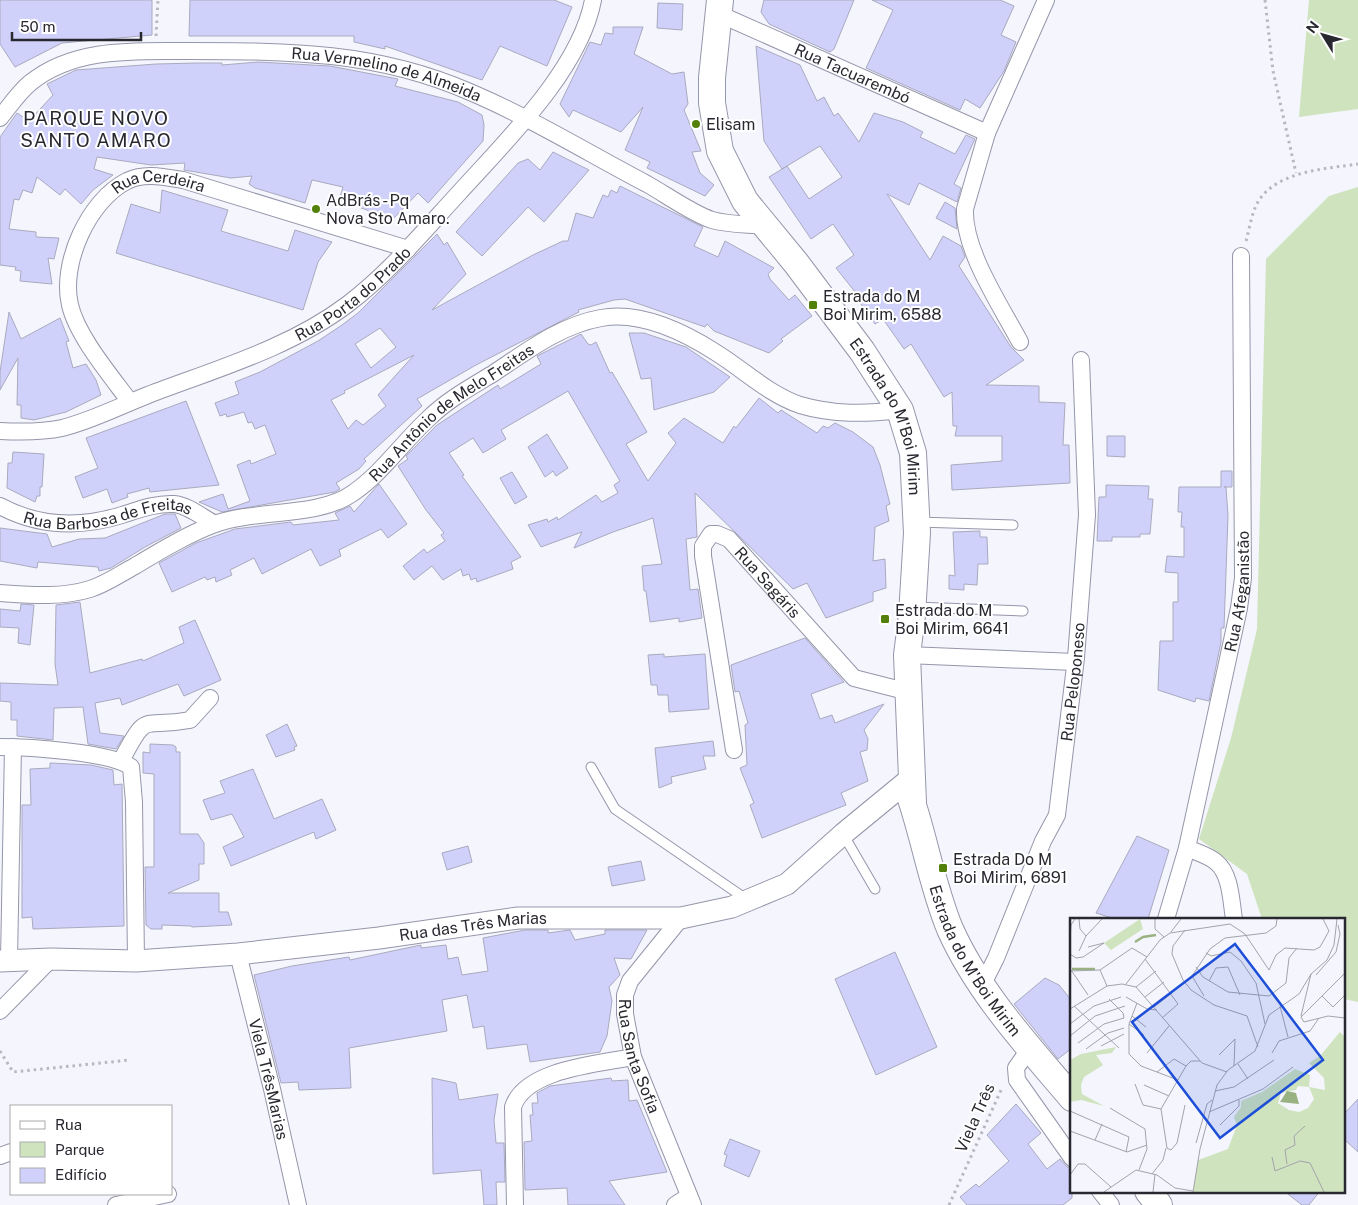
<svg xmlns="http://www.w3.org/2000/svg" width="1358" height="1205" font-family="'Public Sans',sans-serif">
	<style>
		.green { fill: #cfe3be }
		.building { fill: #d0d1fb; stroke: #a9aabe; fill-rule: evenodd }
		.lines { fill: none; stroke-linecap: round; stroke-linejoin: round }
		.service-casing { stroke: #9596aa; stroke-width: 11 }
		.minor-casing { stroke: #9596aa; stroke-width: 18 }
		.tertiary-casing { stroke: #9596aa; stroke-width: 23 }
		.primary-casing { stroke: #9596aa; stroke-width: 28 }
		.path { stroke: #b7b7bf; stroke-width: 3; stroke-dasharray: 2.5 4; stroke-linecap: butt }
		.service { stroke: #fff; stroke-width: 9 }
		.minor { stroke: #fff; stroke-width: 16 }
		.tertiary { stroke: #fff; stroke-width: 21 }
		.primary { stroke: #fff; stroke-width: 26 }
		.poi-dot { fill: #52800a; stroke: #fff; stroke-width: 2 }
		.labels { text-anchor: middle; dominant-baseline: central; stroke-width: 4; stroke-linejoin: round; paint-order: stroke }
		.street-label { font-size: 16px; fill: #282830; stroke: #fff }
		.poi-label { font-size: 16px; fill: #282830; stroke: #fff; text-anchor: start }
		.quarter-label { font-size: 19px; letter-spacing: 1px; fill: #282830; stroke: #fff }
		.inset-river { fill: none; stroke: #99b282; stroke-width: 2.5 }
		.inset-road { fill: none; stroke: #a3a3ac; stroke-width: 1 }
		.view { fill: #1d4ed8; fill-opacity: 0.15; stroke: #1d4ed8; stroke-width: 2.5 }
		.inset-edge { fill: none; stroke: #282830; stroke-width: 2.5 }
	</style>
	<rect width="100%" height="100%" fill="#f5f5fe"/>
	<g class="green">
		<polygon points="1309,0 1358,0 1358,109 1299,117"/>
		<polygon points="1358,187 1358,1002 1344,999 1344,919 1262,919 1247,874 1199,839 1231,738 1257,629 1266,259 1329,196"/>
	</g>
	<g class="building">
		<polygon points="0,0 152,0 152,35 62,43 15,67 0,44"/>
		<polygon points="190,0 554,0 572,7 547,66 500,46 482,80 385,46 385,49 354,42 354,36 189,36"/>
		<polygon points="764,0 854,0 834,49 830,52 769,24 761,12"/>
		<polygon points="872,0 1000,0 1014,6 1001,35 1016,42 1004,71 980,108 965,99 960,110 866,68 893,10"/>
		<polygon points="658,3 683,4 682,30 657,28"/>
		<polygon points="613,27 643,27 634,54 672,74 684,72 688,104 684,110 701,151 692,152 700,173 714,185 705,196 647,168 650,162 625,150 643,107 621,132 573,110 569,117 560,104 590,42 601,45 605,33 613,34"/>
		<polygon points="756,46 800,65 817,101 824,97 834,116 838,113 859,142 874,113 903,122 923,132 920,137 955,154 966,135 975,139 954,184 961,188 957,202 919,183 909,205 887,194 930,260 943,236 961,246 965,257 959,266 1011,347 1024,360 986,385 1039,386 1039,402 1065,403 1063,445 1069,445 1070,483 952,490 951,465 1002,461 1002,436 955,436 957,426 953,426 952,392 944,397 911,344 904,349 883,319 875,324 858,300 860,298 836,268 854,255 833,224 811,239 769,177 787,166 809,199 842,177 820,146 782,169 764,141"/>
		<polygon points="258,62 330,66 398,79 395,86 458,102 482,115 484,125 483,141 428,203 418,193 391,221 382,213 377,219 367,210 339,200 343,187 312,180 305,203 255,188 249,184 252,176 231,178 184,170 185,163 151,165 97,157 94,169 113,175 93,190 81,204 65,189 60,195 37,177 32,193 23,190 19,200 14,199 9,229 36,232 36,237 59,238 54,259 48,258 52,284 20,281 21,271 15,270 16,267 0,265 0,137 17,113 29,121 53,95 47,84 76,70 156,64 197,63 222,63 222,65"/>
		<polygon points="553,152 589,170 544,222 528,207 482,256 456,232 518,163 528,159 540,170"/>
		<path d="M620,186L703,227L694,246L718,257L725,241L774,268L768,274L770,279L789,300L795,295L812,316L781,339L783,341L769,353L714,331L707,324L705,327L625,299L614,300L578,310L579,312L571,316L476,365L417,399L422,406L364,459L366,461L359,469L336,483L340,489L335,492L222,512L199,502L223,494L228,509L250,501L237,465L250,460L251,464L276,454L265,425L255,429L252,422L248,423L244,412L227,417L226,414L220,416L215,403L239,394L235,382L260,372L318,341L342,325L358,313L437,234L444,245L447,242L466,274L432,310L533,255L563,241H568L576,213L593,218L603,195L608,197L611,190L617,193ZM380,328L396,347L371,368L355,344ZM414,355L378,395L386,406L363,425L356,420L348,429L331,400L345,393L344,391Z"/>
		<polygon points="162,190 228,210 221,231 288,251 295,230 332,242 318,262 303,310 116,253 131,204 160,213"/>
		<polygon points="945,202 955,208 957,229 936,218"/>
		<polygon points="9,312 21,339 60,318 69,341 66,342 73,368 86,364 96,380 101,395 66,412 34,420 21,418 21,405 17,405 18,358 0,390 0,372"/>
		<polygon points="629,333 644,333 686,347 730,377 714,392 654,410 651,378 641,379"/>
		<polygon points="581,334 588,344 591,345 596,342 610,373 612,372 647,432 626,444 648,481 676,443 668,433 684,418 723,443 734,426 736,428 759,398 778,413 781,410 817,433 823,426 828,428 835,423 853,432 873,447 880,465 890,504 886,506 889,521 875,527 873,561 885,559 886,588 873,592 873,601 826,618 807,583 793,589 695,493 697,537 686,539 690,590 698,589 702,618 679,622 679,618 650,622 646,591 644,591 642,566 662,564 653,518 613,532 574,548 582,532 541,547 528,525 547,519 548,522 557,517 558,520 596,495 602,502 618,493 614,485 620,481 568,391 501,430 506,439 483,453 473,438 449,453 464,475 462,476 521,557 511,562 513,569 477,582 476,578 471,580 469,574 463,576 461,569 443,580 432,566 414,580 403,566 424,549 427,553 445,541 441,535 444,533 426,510 398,466 408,459 406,456 437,425 498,385 500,389 541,364 537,356"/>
		<polygon points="186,401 219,485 150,492 149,488 127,494 128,497 112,503 107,489 83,498 75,477 98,468 86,438"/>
		<polygon points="547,434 568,468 556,476 553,471 545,477 528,447"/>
		<polygon points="1107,436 1125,436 1125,457 1107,456"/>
		<polygon points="13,452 44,454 42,487 40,487 40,496 37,496 35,502 7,488 8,463 12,463"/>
		<polygon points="1221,471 1232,471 1232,487 1224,487 1226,487 1228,516 1224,628 1221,628 1221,642 1209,701 1196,698 1195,702 1158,690 1160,641 1173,641 1173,602 1178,602 1178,573 1165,572 1167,556 1184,557 1184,527 1181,527 1182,512 1178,512 1179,487 1221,487"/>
		<polygon points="512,472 527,497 515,504 500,478"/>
		<polygon points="379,484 407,524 388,538 381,529 339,550 341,556 320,566 311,549 262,574 254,558 230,570 232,575 216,582 215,577 207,580 205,577 172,592 159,563 196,543 235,529 291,522 293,525 339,520 335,513 350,506 354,512"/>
		<polygon points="1106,485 1149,486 1148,499 1153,499 1150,534 1140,534 1140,537 1112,537 1112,541 1097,541 1099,497 1106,497"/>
		<polygon points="165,514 175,514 181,528 145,547 111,568 99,571 98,567 38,562 37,568 0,561 0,528 47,534 52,547 79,539 105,538"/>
		<polygon points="980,531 980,537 987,537 988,564 978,564 977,585 964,584 964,590 949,589 949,575 955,576 953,532"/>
		<polygon points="80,602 90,673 142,659 143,661 184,643 179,627 195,620 221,680 184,696 178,684 122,705 120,698 95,703 100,733 124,736 116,749 88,744 83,707 54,708 53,740 17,736 17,720 11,720 11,702 0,701 0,683 58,685 55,664 56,605"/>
		<polygon points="21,604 34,605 30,645 18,643 19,628 0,627 0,609 20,611"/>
		<polygon points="805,638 844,682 811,694 820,719 832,715 835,723 884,704 864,730 868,739 867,750 860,752 868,781 841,793 846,805 762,838 750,805 754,803 740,768 747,765 745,725 748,723 739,691 735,692 731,665"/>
		<polygon points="664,654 664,657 705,654 709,709 669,712 668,695 658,695 657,685 651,685 648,655"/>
		<polygon points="287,724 297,746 294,747 295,750 276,757 266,735"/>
		<polygon points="713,741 715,756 703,756 706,769 671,777 672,783 659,788 655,748"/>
		<polygon points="150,744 173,745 176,747 176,752 180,752 180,834 198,834 204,843 204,864 199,864 199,880 168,893 219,893 219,912 228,912 232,925 192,927 191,926 162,925 162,929 151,929 146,925 145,867 154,867 154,774 143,773 143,752 150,753"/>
		<polygon points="50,763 91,765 113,770 114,785 122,784 124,926 33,929 32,917 22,918 22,805 31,805 30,769 50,768"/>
		<polygon points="253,769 274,819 322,799 336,830 316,839 314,832 231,866 223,847 244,837 232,814 211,820 203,800 225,793 220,781"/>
		<polygon points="1137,836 1169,850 1148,919 1115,919 1096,913"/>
		<polygon points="468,846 472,862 447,870 442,853"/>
		<polygon points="641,861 645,880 612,886 608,867"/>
		<polygon points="525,930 548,930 548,933 570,930 575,940 605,934 605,930 647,930 631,959 614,958 620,975 609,987 612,1001 607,1036 600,1052 530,1062 527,1044 487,1049 484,1026 473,1028 467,995 442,1000 447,1031 349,1048 351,1088 299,1090 298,1082 281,1083 254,975 292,966 349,957 350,960 421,945 421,948 446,945 448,959 458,957 462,975 488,971 483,938"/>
		<polygon points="895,952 937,1047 876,1075 835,979"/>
		<polygon points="1045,978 1059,985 1072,1001 1072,1048 1058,1059 1014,1004"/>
		<polygon points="432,1078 456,1083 459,1100 498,1094 494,1120 496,1143 504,1143 505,1182 496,1182 497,1205 484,1205 481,1170 433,1174"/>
		<polygon points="611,1078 612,1081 628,1080 629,1101 637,1100 667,1172 609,1181 625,1205 568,1205 567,1188 525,1190 524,1142 532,1141 530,1115 533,1115 532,1103 538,1103 537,1093 550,1086"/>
		<polygon points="1358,1099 1358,1152 1344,1139 1344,1114"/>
		<polygon points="1016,1104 1041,1133 1028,1144 1047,1169 1060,1159 1067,1167 1072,1168 1072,1198 1063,1205 967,1205 960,1197 976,1184 979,1187 1009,1161 987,1135"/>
		<polygon points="730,1139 760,1151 749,1177 724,1166 727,1155 724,1154"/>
		<polygon points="1284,1191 1320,1191 1309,1205 1302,1205"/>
	</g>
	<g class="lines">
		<g class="service-casing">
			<g id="service">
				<polyline points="918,522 1013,525"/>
				<polyline points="915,607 1023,611"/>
				<polyline points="591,767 615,809 746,899"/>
				<polyline points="843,834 875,889"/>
			</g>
		</g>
		<g class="minor-casing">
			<g id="minor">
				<path id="s1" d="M719,14L987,133"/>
				<path id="s2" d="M0,118C9,107 18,93 30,83C74,47 135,51 189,51C289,51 376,51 470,92C531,118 588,153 647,184C665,194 693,214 712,220C729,225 749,224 766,226"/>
				<path d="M1020,342C1001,306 963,250 965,209L987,133L1046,0"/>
				<path id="s3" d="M130,402C111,376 77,336 70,305C60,263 89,200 127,181C144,172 165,177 183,180L408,249"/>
				<path id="s4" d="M0,431C19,432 43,432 62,428C91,421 120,406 148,395C216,369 290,348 348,304C389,273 423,232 458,194C504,143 580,70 593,0"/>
				<path id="s5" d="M0,506C39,527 80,528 122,515C138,510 156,503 174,504C188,505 203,518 215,524"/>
				<path id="s6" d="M0,593C30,595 61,598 90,589C106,584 120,574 135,566C160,551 188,534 215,524C256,509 318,518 353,493C382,473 402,443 428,419C447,400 471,387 494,373C527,351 561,325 601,318C640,311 682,331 715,352C743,369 768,394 800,405C834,415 866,414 900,410"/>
				<polyline points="907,655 1075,662"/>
				<path d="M0,747C27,747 111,752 131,767L134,802L136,961"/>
				<path id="s7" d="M734,750L703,556V546L711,534H717L729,539L854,678L901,690"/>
				<path d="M121,761C148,709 141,729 190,720L210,698"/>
				<path d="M1187,848C1196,852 1208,855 1216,862C1231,874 1231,901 1234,919"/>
				<path id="s8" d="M681,918L630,981L625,995V1014L633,1057L693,1205"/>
				<path id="s9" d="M1166,919L1187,848L1239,608L1243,578L1241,256"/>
				<path id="s10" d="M238,954L272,1089L298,1205"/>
				<polyline points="9,960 13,747"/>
				<path id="s11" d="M982,986L996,958L1043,841L1057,815L1076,658L1087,515L1081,360"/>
				<polyline points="0,1011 51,959"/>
				<polyline points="1030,1048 1016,1068 1017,1080 1072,1158"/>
				<polyline points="0,1156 11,1152"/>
				<polyline points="1100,1191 1111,1205"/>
				<polyline points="116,1205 168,1194"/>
				<path d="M515,1205L513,1107C525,1069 599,1064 633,1057"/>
				<polyline points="675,1205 689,1196"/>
			</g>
		</g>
		<g class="tertiary-casing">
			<g id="tertiary">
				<path id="s12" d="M0,961L51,959L136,961L238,954L379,938L518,918H681L732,907L787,884L843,834L905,783"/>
			</g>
		</g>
		<g class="primary-casing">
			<g id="primary">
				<path id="s13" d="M720,0L712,78V103L720,151L745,201L796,263L862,351L900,410L913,453L917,533L912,615L907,655L913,803"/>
				<path id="s14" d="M907,787C924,834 931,883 950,929C978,992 1028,1046 1072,1098"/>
				<polyline points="1148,1191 1159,1205"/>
			</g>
		</g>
		<g class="path">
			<polyline points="1265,0 1273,71 1296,173"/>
			<polyline points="156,36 158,0"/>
			<path d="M1246,241C1249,230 1251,218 1255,208C1270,171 1325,169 1358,164"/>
			<polyline points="0,1051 13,1072 130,1060"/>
			<polyline points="949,1205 1002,1088"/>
		</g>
		<use href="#service" class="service"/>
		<use href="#minor" class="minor"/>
		<use href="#tertiary" class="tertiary"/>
		<use href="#primary" class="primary"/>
	</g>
	<g class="poi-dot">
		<circle cx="696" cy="124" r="5"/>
		<circle cx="316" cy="209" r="5"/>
		<rect x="808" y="300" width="10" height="10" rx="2.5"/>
		<rect x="880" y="614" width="10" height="10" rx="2.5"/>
		<rect x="938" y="863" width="10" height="10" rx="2.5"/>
	</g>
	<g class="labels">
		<g class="street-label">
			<text stroke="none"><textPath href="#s1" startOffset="146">Rua Tacuarembó</textPath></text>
			<text stroke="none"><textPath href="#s2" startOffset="412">Rua Vermelino de Almeida</textPath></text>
			<text stroke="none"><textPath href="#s3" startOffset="291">Rua Cerdeira</textPath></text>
			<text stroke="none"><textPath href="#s4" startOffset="385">Rua Porta do Prado</textPath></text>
			<text stroke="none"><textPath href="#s6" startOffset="502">Rua Antônio de Melo Freitas</textPath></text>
			<text stroke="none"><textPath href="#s13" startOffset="470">Estrada do M'Boi Mirim</textPath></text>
			<text stroke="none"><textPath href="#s5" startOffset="112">Rua Barbosa de Freitas</textPath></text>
			<text stroke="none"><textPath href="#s7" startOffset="298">Rua Sagáris</textPath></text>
			<text stroke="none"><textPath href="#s9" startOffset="336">Rua Afeganistão</textPath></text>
			<text stroke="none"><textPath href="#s11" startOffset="321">Rua Peloponeso</textPath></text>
			<text stroke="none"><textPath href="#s12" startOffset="475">Rua das Três Marias</textPath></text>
			<text stroke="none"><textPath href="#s14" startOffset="188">Estrada do M'Boi Mirim</textPath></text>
			<text stroke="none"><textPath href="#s8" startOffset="159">Rua Santa Sofia</textPath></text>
			<text stroke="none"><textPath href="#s10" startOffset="129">Viela TrêsMarias</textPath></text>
			<text transform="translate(975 1118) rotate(-66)">Viela Três</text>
		</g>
		<g class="poi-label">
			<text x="706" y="124">Elisam</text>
			<text x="326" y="200">AdBrás - Pq<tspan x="326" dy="18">Nova Sto Amaro.</tspan></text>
			<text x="823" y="296">Estrada do M<tspan x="823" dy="18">Boi Mirim, 6588</tspan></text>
			<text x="895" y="610">Estrada do M<tspan x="895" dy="18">Boi Mirim, 6641</tspan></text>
			<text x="953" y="859">Estrada Do M<tspan x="953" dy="18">Boi Mirim, 6891</tspan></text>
		</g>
		<g class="quarter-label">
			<text x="96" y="118">PARQUE NOVO<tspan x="96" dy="22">SANTO AMARO</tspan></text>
		</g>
	</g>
	<g transform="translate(1070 918)">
		<rect width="275" height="275" fill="#f5f5fe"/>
		<path d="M70,1L73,11L41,32L34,25ZM270,114L275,119V274H123L128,242L158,231L167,207L164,199L171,189V183L192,174L225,151L240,157L239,169L255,172L254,160L239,145L250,138ZM228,168L239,169L244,181L238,190L229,194L219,192L208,185L211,175L226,172ZM46,129L42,135L26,137L33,147L14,159L11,167L12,176L34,188L11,182L0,184V142L11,136Z" fill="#cfe3be" fill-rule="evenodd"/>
		<path d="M217,173L226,175L229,186L210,184Z" fill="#99b282"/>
		<path class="inset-river" d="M65,24L73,19L86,17M2,51H25"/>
		<path class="inset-road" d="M9,1L10,11L16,18M85,1V11L94,19M115,12L103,28L102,36L113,62L121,72L144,87L177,98L188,129M101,14L111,1M0,21L1,7L5,1M9,33L16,18L32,1M136,35L141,38L160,34L171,43L186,65L195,106M0,36L6,40L13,39L34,25L18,29M75,41L108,86L92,100M126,49L133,59L158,74L199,78L216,65L219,40L227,30M1,52L18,77M30,52L37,68M0,53L30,52L62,30L77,39M246,57L266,34L270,16L268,7M139,63L146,50L158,49L170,77M56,66L90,22L100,15L160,6L175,16L199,52L206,37L215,30L244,32L250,29L259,13L253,1M66,69L86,53M134,78L122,58L140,31L155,20L196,15L206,8L207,1M252,78L263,89L275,77M56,79L77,91L87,92M75,79L94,64M67,85L59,106V136L71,148L108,162M4,88L49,130M210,88L218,119M84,89L102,75M0,91L37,68L52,66L66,69L132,145L157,154M62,98L76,109M231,98L241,56M231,99L275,55M231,99L234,104L258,98L275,100M0,106L24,88L51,79M59,106L74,117M0,118L25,98L55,88M8,125L34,106L54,100L53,95L39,81M31,128L54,116M16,131L38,115L54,110M77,135L99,108M202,135L209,123L240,113L249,100M149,137L165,121L164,148M168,146L178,161M87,154L104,141L116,148M65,166L73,187L91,191L116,148L121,143H130M74,167L99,178M145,173L164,169L204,142M40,190L75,211L77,231L69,252M91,191L97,230L101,232L107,225L115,187M0,193L59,219L56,234M139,194L193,171L223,149M150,207L169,188V182M0,213L57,234L77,227M25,222L32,206M126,225L137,186L142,182M202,239L205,253L230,243L240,245L254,274M217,246L215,232L225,227L224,218L235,208M82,256L93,242L96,230M0,257L8,246H15L41,269M34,274L66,252L87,257L105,270L123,273M83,274L85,256M123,274L130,231L147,167L158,152L185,133L199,97L229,76L241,56L257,42L264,27L267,1"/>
		<path class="view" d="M165,26L253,142L150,220L62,104Z"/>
		<rect width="275" height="275" class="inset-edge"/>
	</g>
	<rect x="10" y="1105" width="162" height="90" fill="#ffffff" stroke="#a9a9ac"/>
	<rect x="20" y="1121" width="25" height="8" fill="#ffffff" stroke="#a9a9ac"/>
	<text x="55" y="1130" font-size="15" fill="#282830">Rua</text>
	<rect x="20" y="1142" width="25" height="15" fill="#cfe3be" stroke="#a9a9ac"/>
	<text x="55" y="1155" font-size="15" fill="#282830">Parque</text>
	<rect x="20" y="1168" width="25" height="15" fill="#d0d1fb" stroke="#a9a9ac"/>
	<text x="55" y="1180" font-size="15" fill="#282830">Edifício</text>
	<g transform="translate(1323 35) rotate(307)" stroke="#ffffff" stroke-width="4" paint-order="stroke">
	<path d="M0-4L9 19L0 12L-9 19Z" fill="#282830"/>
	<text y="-8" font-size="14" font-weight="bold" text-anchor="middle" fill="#282830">N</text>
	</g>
	<path d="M12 32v8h129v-8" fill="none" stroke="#282830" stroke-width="2.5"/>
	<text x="20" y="32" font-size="15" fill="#282830" stroke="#ffffff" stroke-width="4" paint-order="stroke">50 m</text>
</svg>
